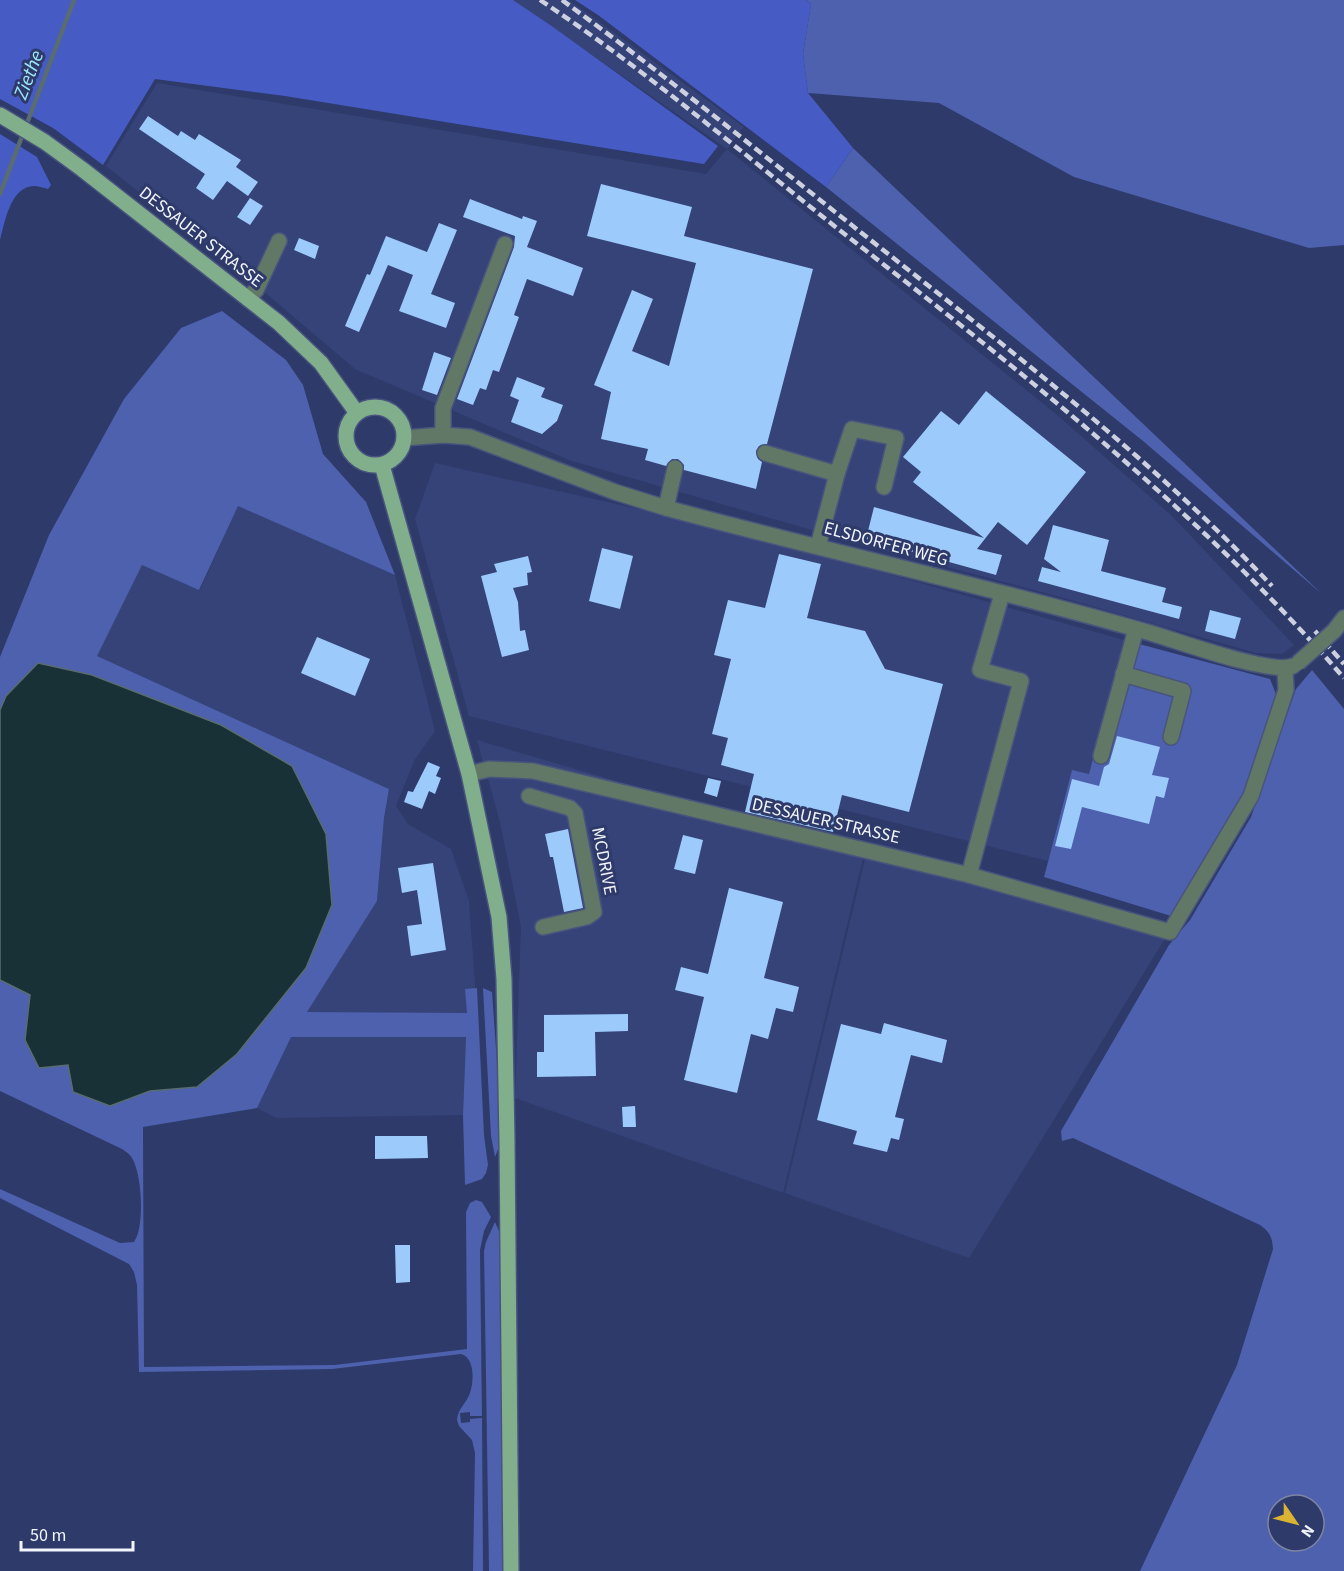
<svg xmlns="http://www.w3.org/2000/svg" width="1344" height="1571" font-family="'Source Sans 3',sans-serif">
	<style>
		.built { fill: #354379 }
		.green { fill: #4d61ae; fill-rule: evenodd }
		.forest { fill: #465cc4 }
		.water { fill: #173136; stroke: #596c71; stroke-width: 1.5 }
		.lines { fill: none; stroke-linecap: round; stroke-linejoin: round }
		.stream { stroke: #596c71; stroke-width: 4.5 }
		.building { fill: #9ccafb }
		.minor-casing { stroke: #49547e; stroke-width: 18 }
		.major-casing { stroke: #49547e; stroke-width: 18 }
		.minor { stroke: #617866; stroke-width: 15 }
		.major { stroke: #81af8b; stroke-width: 15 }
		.rail { stroke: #ccd0df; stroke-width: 4.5; stroke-dasharray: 9 4.5; stroke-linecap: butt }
		.minor-bridge-casing { stroke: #49547e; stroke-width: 18; stroke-linecap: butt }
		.minor-bridge { stroke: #617866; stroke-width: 15 }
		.labels { text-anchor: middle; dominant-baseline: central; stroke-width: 6; stroke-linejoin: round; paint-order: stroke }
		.street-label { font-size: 18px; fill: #f2f5fb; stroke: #2e3a6a }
		.water-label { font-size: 20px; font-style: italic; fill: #9ce8f7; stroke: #2e3a6a }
	</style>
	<rect width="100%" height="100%" fill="#2e3a6a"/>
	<g class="built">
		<polygon points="513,0 569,0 744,127 727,149 1056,414 1173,517 1294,645 1282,654 1256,653 1060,597 860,544 569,460 355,369 249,279 106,166 157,83 706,174 727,149"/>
		<polygon points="435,463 731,530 1124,640 1089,774 1072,771 1048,861 469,716 415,519"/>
		<polygon points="238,505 395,575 435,731 415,759 396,806 408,824 451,849 469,901 477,1014 306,1012 377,901 384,818 389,789 96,656 142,564 200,590"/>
		<polygon points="477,740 864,854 783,1193 515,1098 521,926 500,822"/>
		<polygon points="866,855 1169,932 969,1258 785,1193"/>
		<polygon points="290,1037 466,1037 463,1115 276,1118 257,1108"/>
	</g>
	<g class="green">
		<polygon points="806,0 1344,0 1344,245 1309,248 1074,177 939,103 808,93 803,54 811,4"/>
		<polygon points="853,148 1322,594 1143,441 826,187"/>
		<path d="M222,311L286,360L303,385L323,454L366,502L395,575L238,506L199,590L142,565L97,656L389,789L384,818L377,901L307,1012L467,1013L465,989L477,988L484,1135L488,1165L486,1173L482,1179L465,1185L463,1115L466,1037H291L257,1108L143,1127L144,1367L335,1365L467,1349L466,1212L470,1203L476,1200L482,1202L491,1217L484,1231L480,1250L482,1416H470V1412L460,1413L461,1423L470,1422V1419L482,1418L483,1571H473L475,1453L472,1440L459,1426L457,1420C458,1408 466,1404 470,1393C474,1381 475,1358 461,1354L332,1369L139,1372L137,1285L134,1272L129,1264L0,1198V1189L120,1243L134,1242C145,1227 142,1174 132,1158C130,1154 125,1151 122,1149L0,1091V980L30,995L68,1065L110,1106L150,1091L197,1087L237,1054L306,968L332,905L292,766L221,725L92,675L38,663L6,696L0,710V657L49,535L124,399L181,328Z"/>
		<polygon points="1124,640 1270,679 1276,694 1242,796 1171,916 1044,877 1072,770 1089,774"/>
		<path d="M1312,670L1344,709V1571H1140L1237,1365L1273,1249C1272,1237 1270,1232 1260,1225L1073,1138L1062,1141L1061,1131L1169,945L1190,920L1251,817L1296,689ZM1278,1505H1314V1541H1278Z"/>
		<polygon points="483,988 492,992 499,1091 499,1147 495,1157 491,1136"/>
		<polygon points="495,1222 499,1231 500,1245 503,1571 489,1571 484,1251 486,1242"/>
	</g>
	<g class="forest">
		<polygon points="0,0 513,0 553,27 718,146 704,164 285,96 155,79 103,165 53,128 0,99"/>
		<polygon points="575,0 806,0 811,4 803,54 808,93 853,148 826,187 598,15"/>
		<path d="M0,134L37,157L51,185L48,189C44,188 38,186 34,186C10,187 5,222 0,240Z"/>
	</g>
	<polygon class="water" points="38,663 92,675 221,725 292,766 326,834 332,905 306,968 237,1054 197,1087 150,1091 110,1106 73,1092 68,1065 39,1068 25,1040 30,995 0,980 0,710 6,696"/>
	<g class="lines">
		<polyline class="stream" points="0,194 74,0"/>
	</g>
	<g class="building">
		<polygon points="148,116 178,136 181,131 195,140 199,134 241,160 236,167 258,182 248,196 227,181 213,200 196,188 205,174 139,129"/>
		<polygon points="601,184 692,207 684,236 813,269 767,444 759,446 756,451 758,459 762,462 756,489 684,470 684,465 678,459 672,459 666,466 645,460 648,449 601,439 611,392 594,385 632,290 653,299 632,351 669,366 696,263 587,236"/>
		<polygon points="250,198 263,206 250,225 237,217"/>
		<polygon points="470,199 522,219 523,216 537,221 527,247 583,268 573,296 527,279 514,315 519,317 499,372 493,370 486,390 480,388 473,405 457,399 514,247 515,236 463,217"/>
		<polygon points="439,223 457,230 431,294 455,303 446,328 399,311 413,275 388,265 359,332 345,326 367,274 370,275 386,236 427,252"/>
		<polygon points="299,238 319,246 315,259 294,250"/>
		<polygon points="434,352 451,358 437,395 422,390"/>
		<polygon points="517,377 545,388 541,397 563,405 557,421 542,434 511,422 519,400 510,396"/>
		<polygon points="986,391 1086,472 1027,545 998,522 977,549 1002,555 996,575 866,539 874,507 984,538 913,482 921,472 903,457 941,411 959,425"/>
		<polygon points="1053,525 1109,540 1101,571 1166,588 1162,602 1182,607 1179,619 1038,581 1042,567 1061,572 1044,559"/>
		<polygon points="602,548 633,556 620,609 589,601"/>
		<polygon points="779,554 821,564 807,618 865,631 885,669 943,684 909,812 842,795 833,832 745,812 754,774 721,765 728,738 712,734 731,659 714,655 728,600 765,608"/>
		<polygon points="528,556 532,572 527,573 528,585 513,588 518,602 520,631 525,630 529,650 502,657 481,576 497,572 494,564"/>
		<polygon points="1210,610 1241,618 1235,639 1205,631"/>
		<polygon points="317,637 370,659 355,696 301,673"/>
		<polygon points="1117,736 1160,747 1152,775 1169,778 1164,798 1156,796 1149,824 1082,807 1071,849 1055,846 1072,779 1099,786 1104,767 1109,764"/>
		<polygon points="428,762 440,767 436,776 441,778 435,794 429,791 422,809 404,802 408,791 413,792"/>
		<polygon points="708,778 721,781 717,797 704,793"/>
		<polygon points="568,829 583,908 564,912 553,857 550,857 545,834"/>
		<polygon points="683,835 703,840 695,874 674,869"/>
		<polygon points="433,863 446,950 411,956 407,926 422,924 417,890 402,893 398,868"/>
		<polygon points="729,888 783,902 764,978 799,987 793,1012 776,1008 768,1039 751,1034 737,1093 684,1080 704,997 675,990 681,967 708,974"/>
		<polygon points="628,1014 628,1031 595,1032 596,1076 537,1077 537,1052 544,1052 544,1015"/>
		<polygon points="884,1023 947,1040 942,1063 911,1055 895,1117 904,1119 899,1140 891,1138 887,1152 853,1144 857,1131 817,1120 841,1024 881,1034"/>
		<polygon points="635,1106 636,1127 623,1127 622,1107"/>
		<polygon points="375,1136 427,1136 428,1158 375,1159"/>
		<polygon points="395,1245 410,1245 410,1282 396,1283"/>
	</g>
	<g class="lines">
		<g class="minor-casing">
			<g id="minor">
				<polyline points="248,299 256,290 279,241"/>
				<polyline points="443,435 443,408 505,244"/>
				<path d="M404,438L443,435L470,437L615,492L666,508C828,552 993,587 1154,634C1181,642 1271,675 1293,666"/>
				<polyline points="765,453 837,474"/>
				<polyline points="666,508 675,468"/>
				<polyline points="818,546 837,474 852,429 896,438 884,487"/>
				<polyline points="1334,631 1344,618"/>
				<polyline points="1123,674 1183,691 1171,737"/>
				<polyline points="1101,756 1136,629"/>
				<polyline points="469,774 489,769 533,771 969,875 1170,932 1251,796 1286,690 1285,669"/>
				<polyline points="529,796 570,808 575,813 594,912 587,917 543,927"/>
				<polyline points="969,875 1021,681 980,670 1002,594"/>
			</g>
		</g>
		<g class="major-casing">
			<g id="major">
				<polyline points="0,115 45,142 82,169 279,323 321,363 357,413"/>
				<circle cx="375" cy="436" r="29"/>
				<polyline points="382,465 469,774 499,917 504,979 507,1141 511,1571"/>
			</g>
		</g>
		<use href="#minor" class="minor"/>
		<use href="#major" class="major"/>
		<g class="rail">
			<path d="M540,0C646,70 743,154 842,232C1019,370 1196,508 1344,678"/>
			<path d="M562,0C673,81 779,168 887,253C1020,358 1155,462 1272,586"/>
			<polyline points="1315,631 1344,664"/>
		</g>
		<g class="minor-bridge-casing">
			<polyline id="minor-bridge" points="1298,663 1334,631"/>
		</g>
		<use href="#minor-bridge" class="minor-bridge"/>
	</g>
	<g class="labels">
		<g class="street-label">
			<text transform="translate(201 237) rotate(38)">DESSAUER STRASSE</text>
			<text transform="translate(886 544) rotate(15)">ELSDORFER WEG</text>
			<text transform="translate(826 821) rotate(13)">DESSAUER STRASSE</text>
			<text transform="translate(604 861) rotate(79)">MCDRIVE</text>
		</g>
		<g class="water-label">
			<text transform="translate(29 75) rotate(-69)">Ziethe</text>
		</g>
	</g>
	<g transform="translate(1296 1523) rotate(125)"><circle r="28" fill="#2e3a6a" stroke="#7c85a4" stroke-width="1.5"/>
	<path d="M0-4.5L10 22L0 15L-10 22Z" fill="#dab333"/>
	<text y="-9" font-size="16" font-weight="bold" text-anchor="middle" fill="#f2f5fb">N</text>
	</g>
	<path d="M21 1541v9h112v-9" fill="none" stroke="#f2f5fb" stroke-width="3"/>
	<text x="30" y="1541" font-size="18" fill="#f2f5fb" stroke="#2e3a6a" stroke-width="4.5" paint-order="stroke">50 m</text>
</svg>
